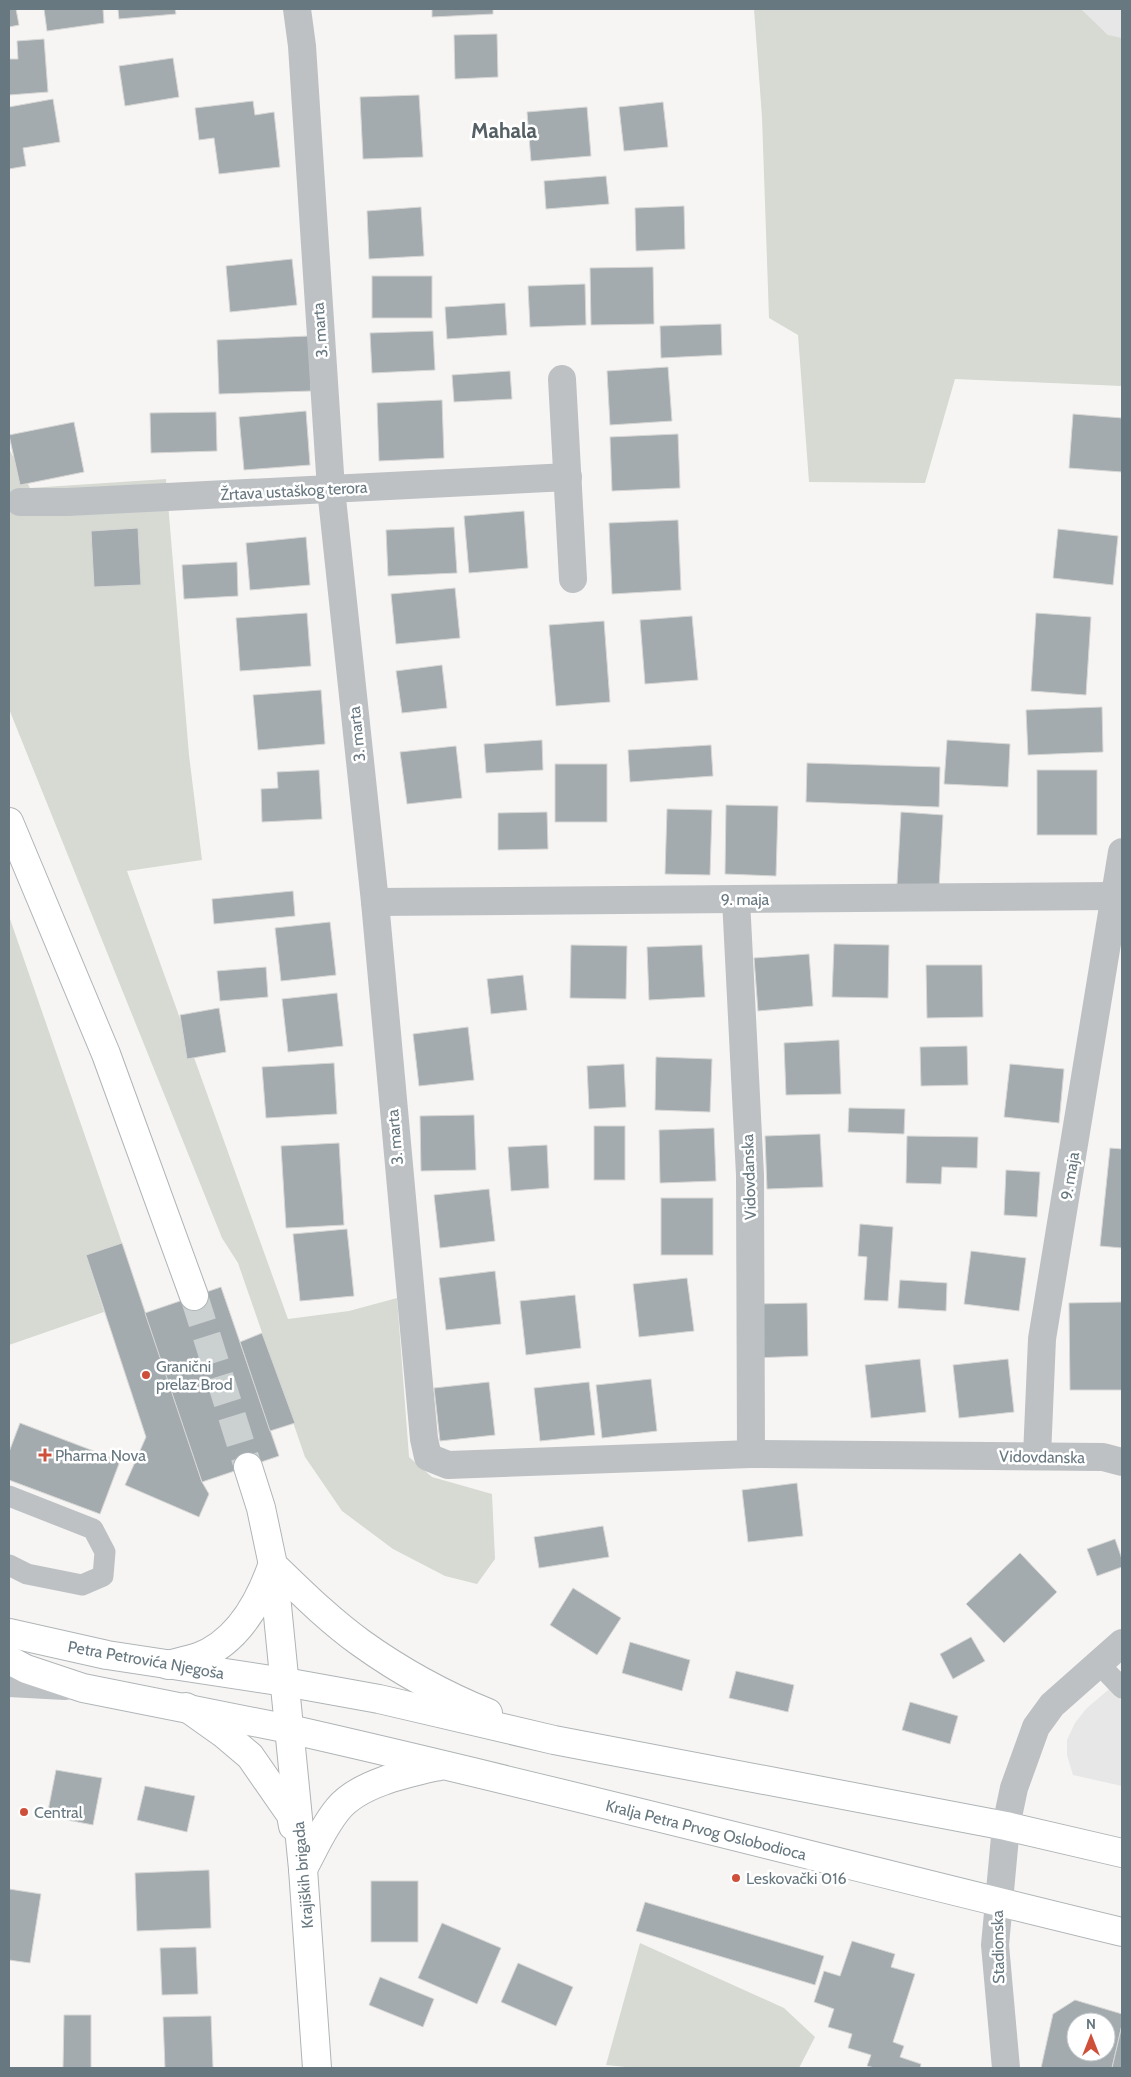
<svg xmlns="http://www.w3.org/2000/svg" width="1131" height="2077" font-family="Cabin,sans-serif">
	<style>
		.built { fill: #e6e7e6 }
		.green { fill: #d6dad3 }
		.building { fill: #a3abaf; stroke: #d7d7d5; fill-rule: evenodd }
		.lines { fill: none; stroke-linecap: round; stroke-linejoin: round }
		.primary-tunnel { stroke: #cbd0d0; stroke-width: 28; stroke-dasharray: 28 14; stroke-linecap: butt }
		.secondary-casing { stroke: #b0b5b8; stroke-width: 30 }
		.primary-casing { stroke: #afb4b6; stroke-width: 30 }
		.lane { stroke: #bdc1c4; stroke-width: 21 }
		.street { stroke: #bdc1c4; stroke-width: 28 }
		.secondary { stroke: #fff; stroke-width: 28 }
		.primary { stroke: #fff; stroke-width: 28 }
		.poi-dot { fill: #ce503b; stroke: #fff; stroke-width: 2 }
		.labels { text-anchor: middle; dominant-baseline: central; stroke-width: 5; stroke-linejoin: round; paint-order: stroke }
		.street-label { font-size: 16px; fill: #687880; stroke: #fff }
		.poi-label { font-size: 16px; fill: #687880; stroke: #fff; text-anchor: start }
		.district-label { font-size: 21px; font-weight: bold; fill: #556066; stroke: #fff }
	</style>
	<rect width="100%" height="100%" fill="#f6f5f3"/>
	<g class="built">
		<polygon points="1081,9 1122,9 1122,38 1109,36"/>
		<polygon points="1122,1678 1122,1786 1073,1775 1067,1755 1067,1740 1075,1723 1086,1709"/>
	</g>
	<g class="green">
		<polygon points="754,9 1081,9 1108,35 1122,38 1122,386 955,379 925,483 809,482 798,335 769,318 762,117"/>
		<polygon points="9,449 30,488 166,479 189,755 202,860 127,871 288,1319 349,1311 397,1298 409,1457 432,1477 492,1494 495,1559 477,1584 445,1576 393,1549 342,1511 305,1457 238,1263 222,1238 9,709"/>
		<polygon points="9,916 122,1243 86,1255 104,1312 9,1345"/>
		<polygon points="640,1943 784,2008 815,2037 799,2068 636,2068 606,2065"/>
	</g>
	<g class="building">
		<polygon points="9,9 16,9 19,25 9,27"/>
		<polygon points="44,9 103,9 104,23 47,31"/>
		<polygon points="118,9 175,9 176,14 119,19"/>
		<polygon points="432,9 493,9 493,14 432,17"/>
		<polygon points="497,34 498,77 455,79 454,35"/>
		<polygon points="44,39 48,92 9,95 9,59 18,59 17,41"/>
		<polygon points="173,58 179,97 125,106 119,66"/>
		<polygon points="419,95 423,157 363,159 360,97"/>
		<polygon points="53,99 60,142 23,148 26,166 9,169 9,107"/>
		<polygon points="253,101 255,115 274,112 280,167 219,174 214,138 199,140 195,108"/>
		<polygon points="663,102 668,147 624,151 619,107"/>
		<polygon points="587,107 591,156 531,161 527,112"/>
		<polygon points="606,176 609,204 546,209 544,181"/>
		<polygon points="684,206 685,249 636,251 635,208"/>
		<polygon points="421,207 424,256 369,259 367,211"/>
		<polygon points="292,259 297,305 230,312 226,266"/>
		<polygon points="653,267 654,324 591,325 590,268"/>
		<rect x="372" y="276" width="60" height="42"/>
		<polygon points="585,284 586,325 530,327 528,286"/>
		<polygon points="505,303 507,335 447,339 445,307"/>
		<polygon points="721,324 722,355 661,358 660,326"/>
		<polygon points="433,331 435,370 372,373 370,333"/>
		<polygon points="309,336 311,391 219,394 217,340"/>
		<polygon points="668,367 672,421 610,425 607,371"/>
		<polygon points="510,371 512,399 454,402 452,375"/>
		<polygon points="442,400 444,458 379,461 377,403"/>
		<polygon points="306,411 310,465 244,470 239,417"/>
		<polygon points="216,412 217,451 151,453 150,413"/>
		<polygon points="1073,414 1122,418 1122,472 1069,468"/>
		<polygon points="74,422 84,472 20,485 9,435"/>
		<polygon points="678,434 680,488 612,491 610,437"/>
		<polygon points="524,511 528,568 469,573 464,516"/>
		<polygon points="678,520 681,590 612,594 609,523"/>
		<polygon points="454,527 457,573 388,576 386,530"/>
		<polygon points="138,528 141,585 94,587 91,531"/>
		<polygon points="1058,529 1118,536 1113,585 1053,578"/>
		<polygon points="306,537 310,585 250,590 246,543"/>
		<polygon points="237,562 238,596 184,599 182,565"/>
		<polygon points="455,588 460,638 396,644 391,594"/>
		<polygon points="307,613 311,666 240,671 236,618"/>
		<polygon points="1036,613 1091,617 1086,695 1031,691"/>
		<polygon points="692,616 698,680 645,684 640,620"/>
		<polygon points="604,621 610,702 556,706 549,625"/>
		<polygon points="442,665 447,708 402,713 396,671"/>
		<polygon points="321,690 325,744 258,750 253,695"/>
		<polygon points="1102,707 1103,752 1028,755 1026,710"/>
		<polygon points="542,740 543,770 486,773 484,744"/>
		<polygon points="947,740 1010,744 1008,787 944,784"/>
		<polygon points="711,745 713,776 630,782 628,750"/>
		<polygon points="456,746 462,798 407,804 400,752"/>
		<polygon points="807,763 940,767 939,807 806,802"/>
		<rect x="555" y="764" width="52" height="58"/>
		<polygon points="319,770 322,819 262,822 261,789 278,788 277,772"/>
		<rect x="1037" y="770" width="60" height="65"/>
		<polygon points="726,805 778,806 776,876 725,874"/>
		<polygon points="667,809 712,810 710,875 665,874"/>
		<polygon points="547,812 548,849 498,850 498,813"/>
		<polygon points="901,812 943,815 939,888 897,885"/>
		<polygon points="293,891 295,916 214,924 212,899"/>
		<polygon points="330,922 336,975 281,981 275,928"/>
		<polygon points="834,944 889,945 888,998 832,997"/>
		<polygon points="571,945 627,946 626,999 570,998"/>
		<polygon points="702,945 705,997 649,1000 647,947"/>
		<polygon points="809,954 813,1006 758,1011 754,958"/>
		<polygon points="926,965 982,965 983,1017 927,1018"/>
		<polygon points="266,967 268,997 220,1001 217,971"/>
		<polygon points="523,975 527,1010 491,1014 487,979"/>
		<polygon points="337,993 343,1046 288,1052 282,999"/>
		<polygon points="219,1008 226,1052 187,1059 180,1015"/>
		<polygon points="468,1027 474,1080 419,1086 413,1034"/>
		<polygon points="839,1040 841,1094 786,1095 784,1043"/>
		<polygon points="967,1046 968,1085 921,1086 920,1047"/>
		<polygon points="656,1057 712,1059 710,1112 655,1110"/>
		<polygon points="334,1063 337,1114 266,1118 262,1067"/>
		<polygon points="624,1064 626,1107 589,1109 587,1066"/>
		<polygon points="1010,1064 1064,1069 1059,1123 1004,1117"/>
		<polygon points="849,1108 905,1109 904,1134 848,1132"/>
		<polygon points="474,1115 476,1170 421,1171 420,1116"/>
		<rect x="594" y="1126" width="31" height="54"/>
		<polygon points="714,1128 716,1181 660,1183 659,1130"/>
		<polygon points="820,1134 823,1187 767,1189 765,1136"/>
		<polygon points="907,1136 978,1137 977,1168 942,1167 941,1184 906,1183"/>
		<polygon points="339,1143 344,1225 286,1228 281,1146"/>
		<polygon points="547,1145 549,1188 511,1191 508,1147"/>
		<polygon points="1110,1148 1122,1149 1122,1248 1100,1246"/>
		<polygon points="1006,1170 1040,1172 1037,1217 1004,1215"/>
		<polygon points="489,1189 495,1241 440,1248 434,1195"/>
		<rect x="661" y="1198" width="52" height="57"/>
		<polygon points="860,1224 893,1227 888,1301 864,1300 867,1257 858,1256"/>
		<polygon points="347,1229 354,1296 300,1301 293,1234"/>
		<polygon points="122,1243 202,1482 209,1494 199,1517 125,1485 146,1437 86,1255"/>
		<polygon points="971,1251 1026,1258 1019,1311 964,1304"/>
		<polygon points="495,1271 501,1324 446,1330 439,1278"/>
		<polygon points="687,1278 694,1331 639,1337 633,1284"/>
		<polygon points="900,1280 947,1283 946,1311 898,1308"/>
		<polygon points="221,1287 279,1456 202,1482 145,1313"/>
		<polygon points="575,1295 581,1348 526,1355 520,1301"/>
		<polygon points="1122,1302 1122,1390 1070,1390 1069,1303"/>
		<polygon points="807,1303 808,1356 753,1358 752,1304"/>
		<polygon points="262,1333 295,1423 270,1431 240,1342"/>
		<polygon points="920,1359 926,1412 871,1418 865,1365"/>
		<polygon points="1008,1359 1014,1412 959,1418 953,1365"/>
		<polygon points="651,1379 657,1431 602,1438 596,1385"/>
		<polygon points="489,1382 495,1435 440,1441 434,1388"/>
		<polygon points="589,1382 595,1435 540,1441 534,1388"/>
		<polygon points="20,1423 120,1461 100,1514 9,1480 9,1452"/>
		<polygon points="797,1483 803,1536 748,1542 742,1490"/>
		<polygon points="603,1526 609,1557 539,1568 534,1537"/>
		<polygon points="1115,1539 1122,1559 1122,1567 1097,1576 1087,1549"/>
		<polygon points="1020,1553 1057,1592 1004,1643 966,1604"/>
		<polygon points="573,1588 621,1618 597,1655 550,1625"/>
		<polygon points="971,1637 985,1661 953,1679 940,1654"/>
		<polygon points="630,1642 690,1660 682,1691 622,1673"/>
		<polygon points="736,1671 794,1685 788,1712 729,1698"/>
		<polygon points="910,1702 958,1716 950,1744 902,1730"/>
		<polygon points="56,1770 102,1778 93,1825 47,1816"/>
		<polygon points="145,1786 195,1796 187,1832 137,1820"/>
		<polygon points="209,1870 211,1928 137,1931 135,1873"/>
		<rect x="371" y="1881" width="47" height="61"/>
		<polygon points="9,1889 41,1894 30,1963 9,1960"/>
		<polygon points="645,1902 824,1956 815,1985 636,1931"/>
		<polygon points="442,1923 501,1948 477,2004 418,1978"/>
		<polygon points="852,1941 895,1954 891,1967 915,1974 893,2042 904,2046 900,2057 921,2064 920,2068 875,2068 867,2066 871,2055 848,2048 852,2034 828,2027 834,2009 814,2002 824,1971 840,1976"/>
		<polygon points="196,1947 198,1994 162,1995 160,1948"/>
		<polygon points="518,1963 573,1987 556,2026 501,2002"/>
		<polygon points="380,1977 434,1999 423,2027 369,2005"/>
		<path d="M1075,2000L1122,2014V2025L1112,2068H1041L1053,2014ZM1076,2022H1106V2052H1076Z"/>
		<polygon points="64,2015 91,2015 91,2068 63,2068"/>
		<polygon points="211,2016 213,2068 165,2068 163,2017"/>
		<polygon points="1122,2025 1122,2068 1112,2068"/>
	</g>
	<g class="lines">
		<polyline class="primary-tunnel" points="194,1296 248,1467"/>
		<g class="secondary-casing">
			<g id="secondary">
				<polyline points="9,1633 107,1655 285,1682"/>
				<polyline points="9,1660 26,1669 83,1688 289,1729"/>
			</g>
		</g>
		<g class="primary-casing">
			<g id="primary">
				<polyline points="9,822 106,1054 194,1296"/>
				<polyline points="248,1467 261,1508 273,1565 303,1869 317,2068"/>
				<path d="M273,1565C301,1592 329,1620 361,1643C400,1671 444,1695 488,1713"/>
				<path d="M168,1665C178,1662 189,1660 198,1657C238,1642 259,1603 272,1566"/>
				<polyline points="285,1682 379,1699 554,1740 1006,1826 1122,1853"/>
				<polyline points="186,1707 224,1734 250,1756 291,1815 293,1826"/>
				<path d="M289,1729C568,1792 844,1865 1122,1932"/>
				<path d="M303,1869C314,1849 323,1827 338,1809C359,1783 408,1773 439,1766"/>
			</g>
		</g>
		<g class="lane">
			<polyline points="9,1496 93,1529 105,1552 103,1576 82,1585 27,1574 9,1565"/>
			<polyline points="1099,1664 1122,1688"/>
		</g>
		<g class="street">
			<polyline points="297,9 302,46 331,489 375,902 424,1439 428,1457 448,1465 751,1454 1103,1457 1122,1462"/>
			<polyline points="562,379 573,579"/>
			<polyline points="20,502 67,502 568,477"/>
			<polyline points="736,899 750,1175 751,1454"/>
			<polyline points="375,902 1115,896"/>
			<polyline points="1037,1456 1042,1339 1122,852"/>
			<polyline points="9,1683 65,1686"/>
			<polyline points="1006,2068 995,1945 1006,1826 1014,1788 1036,1727 1052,1705 1122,1643"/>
		</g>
		<use href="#secondary" class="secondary"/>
		<use href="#primary" class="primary"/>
	</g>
	<g class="poi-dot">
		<circle cx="146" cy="1375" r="5"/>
		<path d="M42.5 1447.5h5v5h5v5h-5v5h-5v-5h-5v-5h5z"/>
		<circle cx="24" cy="1812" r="5"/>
		<circle cx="736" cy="1878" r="5"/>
	</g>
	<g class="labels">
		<g class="street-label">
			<text transform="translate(320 330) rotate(-94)">3. marta</text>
			<text transform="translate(294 491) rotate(-3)">Žrtava ustaškog terora</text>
			<text transform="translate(357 734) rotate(-96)">3. marta</text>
			<text x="745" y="899">9. maja</text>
			<text transform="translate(395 1137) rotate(-95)">3. marta</text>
			<text transform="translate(1070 1176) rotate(-81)">9. maja</text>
			<text transform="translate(749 1177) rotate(-92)">Vidovdanska</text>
			<text transform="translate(1042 1457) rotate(1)">Vidovdanska</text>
			<text transform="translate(146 1660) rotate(10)">Petra Petrovića Njegoša</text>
			<text transform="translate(706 1830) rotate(14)">Kralja Petra Prvog Oslobodioca</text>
			<text transform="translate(303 1875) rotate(-95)">Krajiških brigada</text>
			<text transform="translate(998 1947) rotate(-91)">Stadionska</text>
		</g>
		<g class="poi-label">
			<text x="156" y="1366">Granični<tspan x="156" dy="18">prelaz Brod</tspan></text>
			<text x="55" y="1455">Pharma Nova</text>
			<text x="34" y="1812">Central</text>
			<text x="746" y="1878">Leskovački 016</text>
		</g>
		<g class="district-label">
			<text x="504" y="130">Mahala</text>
		</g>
	</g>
	<rect width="1131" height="2077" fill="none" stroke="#687880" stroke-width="20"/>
	<g transform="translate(1091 2037)"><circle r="24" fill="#ffffff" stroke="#c3c9cc"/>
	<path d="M0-4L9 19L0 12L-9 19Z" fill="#ce503b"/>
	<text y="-8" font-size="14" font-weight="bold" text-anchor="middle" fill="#687880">N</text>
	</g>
</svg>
